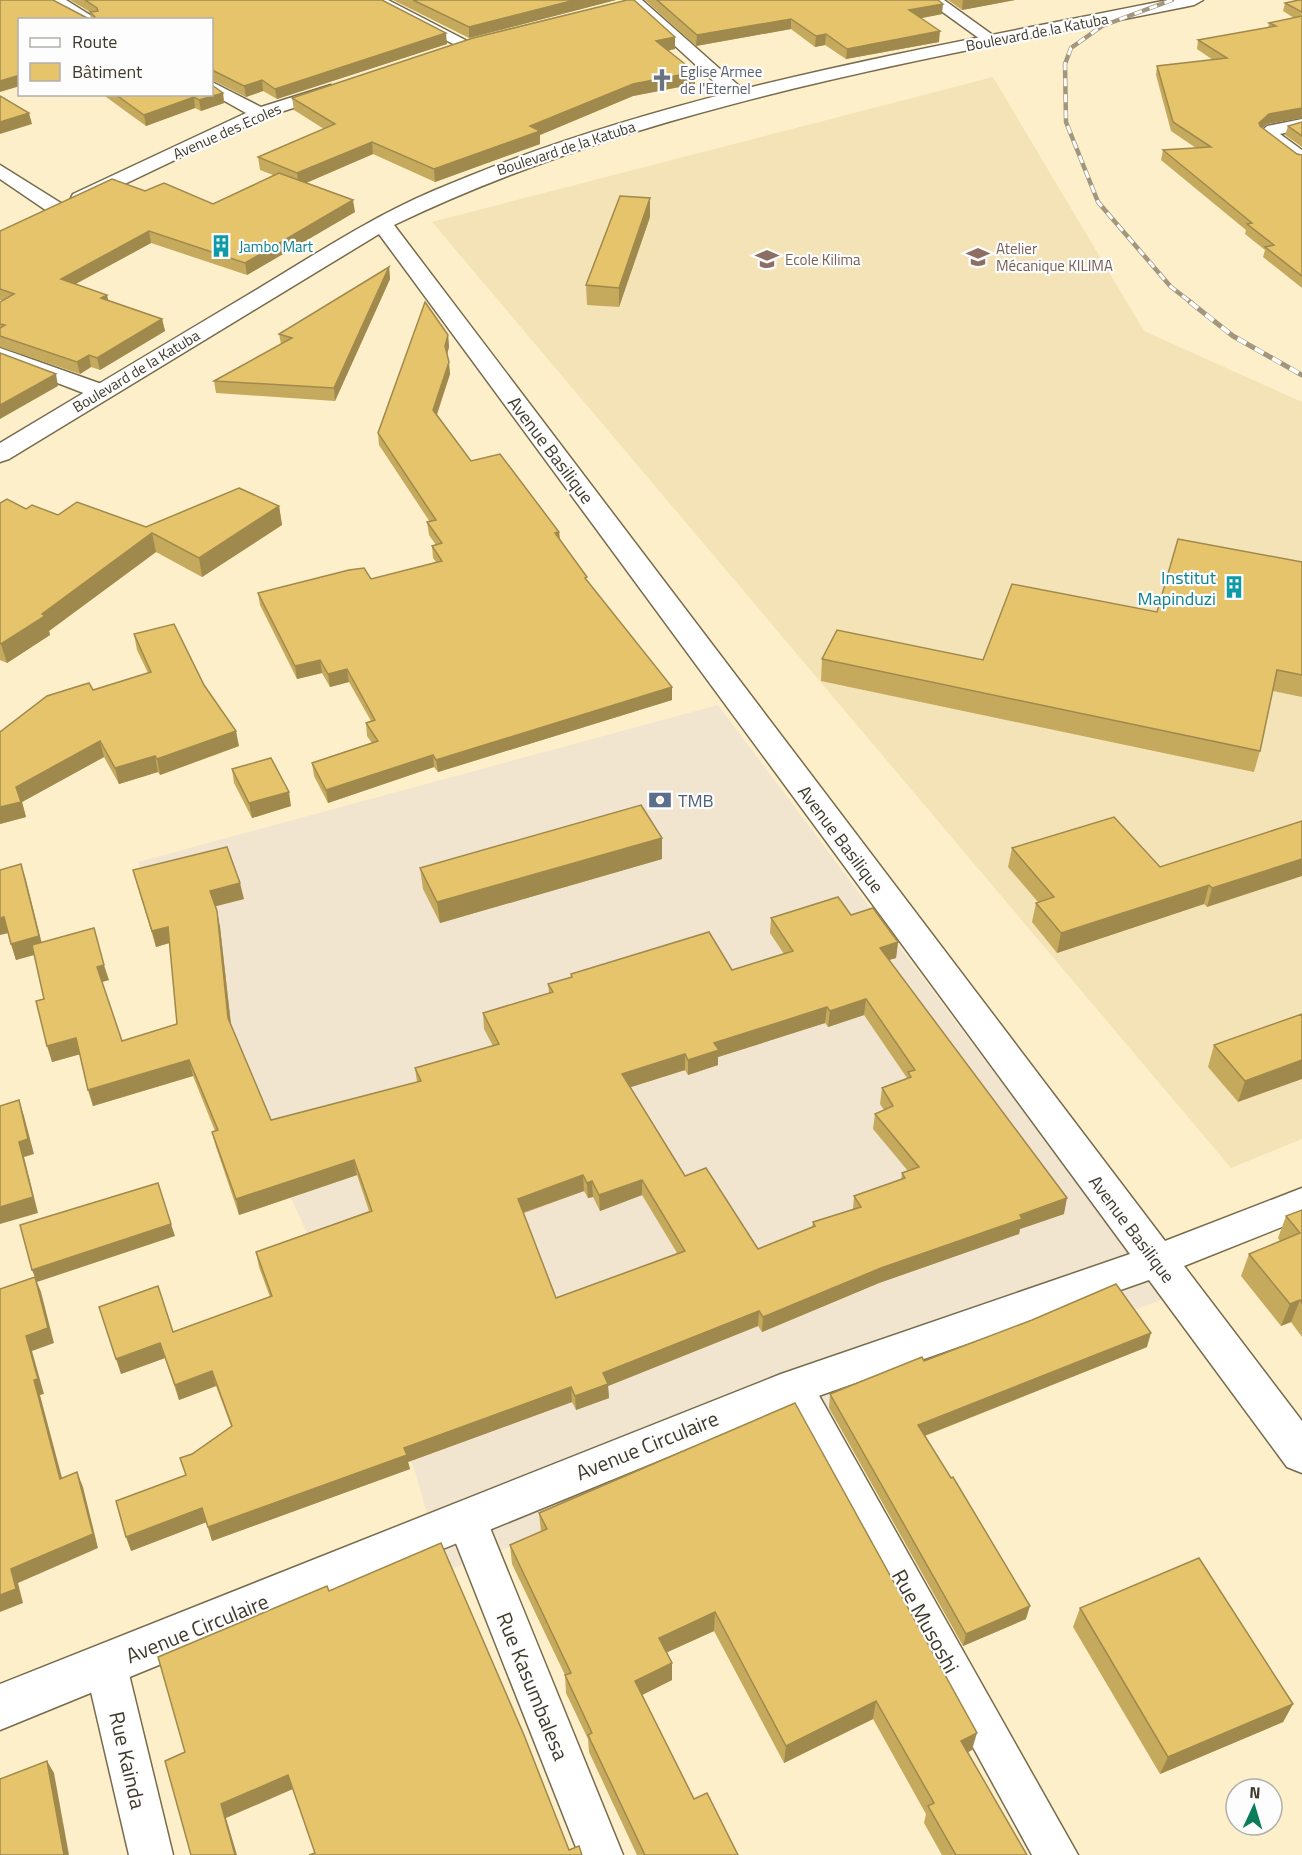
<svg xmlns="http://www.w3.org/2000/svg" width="1302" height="1855" font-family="'Titillium Web',sans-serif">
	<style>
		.commercial { fill: #f1e5d0 }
		.built { fill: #f4e3b7 }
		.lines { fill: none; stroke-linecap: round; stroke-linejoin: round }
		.street-casing { stroke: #776b4b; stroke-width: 3 }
		.secondary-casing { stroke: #776b4b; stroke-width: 3 }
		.street { fill: #fff; fill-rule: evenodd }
		.secondary { fill: #fff; fill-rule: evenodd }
		.rail-far1-casing { stroke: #a2977e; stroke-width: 4.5 }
		.rail-casing { stroke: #a2977e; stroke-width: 5 }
		.rail-far1 { stroke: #fdfdfd; stroke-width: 3; stroke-dasharray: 8; stroke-linecap: butt }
		.rail { stroke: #fdfdfd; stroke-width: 4; stroke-dasharray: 10; stroke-linecap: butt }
		.wall { fill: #c5a95d; fill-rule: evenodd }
		.shaded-wall { fill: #a0894c }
		.building { fill: #e5c46c; stroke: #a0894c; stroke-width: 1.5; fill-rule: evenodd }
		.labels { text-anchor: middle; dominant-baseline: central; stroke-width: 4.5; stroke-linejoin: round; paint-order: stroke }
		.far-street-label { font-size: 15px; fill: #403a2c; stroke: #fdfdfd }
		.far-worship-label { font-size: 15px; fill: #5b616d; stroke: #fdfdfd; text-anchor: start }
		.far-culture-label { font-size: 15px; fill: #0d838f; stroke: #fdfdfd; text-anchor: start }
		.far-education-label { font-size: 15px; fill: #785e54; stroke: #fdfdfd; text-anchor: start }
		.street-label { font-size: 18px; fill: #403a2c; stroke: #fdfdfd }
		.culture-label { font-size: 18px; fill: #0d838f; stroke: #fdfdfd; text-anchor: end }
		.service-label { font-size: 18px; fill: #4e5e75; stroke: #fdfdfd; text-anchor: start }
		.near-street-label { font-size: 21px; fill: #403a2c; stroke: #fdfdfd }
	</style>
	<rect width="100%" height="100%" fill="#feefcb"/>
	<polygon class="commercial" points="718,705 1164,1299 443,1572 414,1468 138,862"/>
	<polygon class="built" points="993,77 1144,331 1302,402 1302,1139 1231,1168 432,222"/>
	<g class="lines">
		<g class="street-casing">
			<g id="street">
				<polygon points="47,0 66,0 98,20 77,20"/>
				<polygon points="368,0 388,0 475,45 467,50 461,48"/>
				<polygon points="625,0 642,0 746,92 749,96 746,100 734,100"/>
				<polygon points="926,0 944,0 1001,41 999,44 987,44"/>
				<polygon points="212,82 261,107 331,85 340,90 337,94 265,117 87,202 73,202 71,198 73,194 246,113 212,94"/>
				<polygon points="1302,119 1302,129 1280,134 1302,150 1302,163 1296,162 1259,134 1267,126"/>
				<polygon points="0,165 64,205 66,209 64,213 50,213 0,179"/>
				<polygon points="0,348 110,387 113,392 110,397 94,397 0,361"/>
				<polygon points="795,1371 808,1376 1078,1855 1032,1855 782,1398 776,1387 782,1376"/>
				<polygon points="466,1500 480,1505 486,1518 623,1855 579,1855 446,1518 452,1505"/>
				<polygon points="106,1646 121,1652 127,1666 173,1855 129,1855 85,1666 91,1652"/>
			</g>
		</g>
		<g class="secondary-casing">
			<path id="secondary" d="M1168,0H1203L1194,5C924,60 645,104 394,225L1165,1241L1302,1188V1219L1184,1266L1302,1421V1473L1287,1467L1149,1280L807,1400L0,1730V1684L781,1374L1130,1254L379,234L9,459L0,462V443C85,392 170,341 256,290C314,255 370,218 433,191C665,91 921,50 1168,0Z"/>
		</g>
		<use href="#street" class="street"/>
		<use href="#secondary" class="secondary"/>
		<g class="rail-far1-casing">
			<polyline id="rail-far1" points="1172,0 1102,26 1071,48 1065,64 1066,122 1098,202 1171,287 1192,303"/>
		</g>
		<g class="rail-casing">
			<polyline id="rail" points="1190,302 1233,336 1302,375"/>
		</g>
		<use href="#rail-far1" class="rail-far1"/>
		<use href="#rail" class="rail"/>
	</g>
	<g class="wall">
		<polygon points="70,0 382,0 447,44 277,99 263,91 246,97 212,80 212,20 91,20 90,12"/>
		<polygon points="393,0 616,0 469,38"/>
		<polygon points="645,0 938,0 942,14 920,18 939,42 846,59 825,45 815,47 791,29 696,46"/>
		<polygon points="948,0 1015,0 962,10"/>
		<polygon points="1302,0 1302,118 1267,124 1262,128 1297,154 1302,155 1302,288 1263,257 1265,250 1245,234 1246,230 1161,160 1163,150 1196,148 1171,131 1156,75 1157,66 1213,60 1197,49 1198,40 1268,28 1269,23 1294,18 1283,11 1285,3"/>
		<polygon points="675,49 668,51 695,72 695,84 633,96 540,135 540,144 435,182 373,154 306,183 355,212 247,275 151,243 76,284 109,301 162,319 165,331 100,370 91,367 80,374 0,347 0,302 3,301 0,300 0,231 145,191 213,204 273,175 260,170 258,157 324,129 294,110 292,98"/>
		<polygon points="223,93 224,103 201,111 195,108 146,126 102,94 212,94"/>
		<polygon points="1302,122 1302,147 1285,135 1288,126"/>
		<polygon points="650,217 619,307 587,305 586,285"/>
		<polygon points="389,267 390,279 335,401 216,393 214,381 281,344 279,334"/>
		<polygon points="448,335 449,347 447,354 450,374 437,415 471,461 559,532 560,539 587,581 672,687 672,700 438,772 434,767 328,803 314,776 312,763 372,743 367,736 366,723 371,721 349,682 330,687 322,673 297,679 260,605 258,593 371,579 436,562 433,558 432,546 436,545 429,535 427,522 430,522 379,445 378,433"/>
		<polygon points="0,503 58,515 146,527 279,506 282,525 202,577 156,552 49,631 50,635 7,663 0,660"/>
		<polygon points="1302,562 1302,697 1273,691 1260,751 1254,772 821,681 822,659 983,660 1157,612"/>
		<polygon points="134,634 204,685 239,746 160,775 158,772 119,784 104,757 22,802 26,817 0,824 0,732 93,690 148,673 137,650"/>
		<polygon points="232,769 291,806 252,818 234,783"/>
		<polygon points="1302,821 1207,907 1204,904 1057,953 1032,922 1036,903 1038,902 1008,867 1012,848 1160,867"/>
		<polygon points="662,859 440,923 423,889 420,868"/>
		<path d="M21,864L41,942L109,980L102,982L122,1041L177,1024L170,943L156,947L133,870L244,899L215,906L220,927L231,1024L271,1120L417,1082L415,1068L493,1046L484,1029L483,1013L549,993L548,984L571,977V974L732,970L784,954L770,933L771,918L851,915L898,942L896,958L889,960L1064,1214L1020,1229L1019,1234L879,1283L762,1332L758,1326L608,1386L609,1398L576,1410L572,1402L408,1462L410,1469L212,1541L206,1522L131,1551L186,1475L192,1454L231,1426L216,1386L179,1400L165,1358L121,1374L173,1332L270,1297L259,1267L256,1252L369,1211L357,1175L239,1215L216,1147L212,1132L215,1131L193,1076L93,1106L80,1054L52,1062L44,999L34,955L16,960L8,933ZM864,1015L907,1078V1079L882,1088L880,1104L884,1110L875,1114L873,1129L908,1171L902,1173L901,1180L854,1196L853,1209L813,1222L812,1227L758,1249L685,1176L630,1087L685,1070L688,1075L718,1065V1057L825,1023L828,1027ZM584,1191L588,1198L593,1197L600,1211L642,1195L677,1253L556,1298L524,1213Z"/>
		<polygon points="1302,1014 1238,1102 1208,1067 1214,1045"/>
		<polygon points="1302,1210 1302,1337 1291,1322 1281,1326 1241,1276 1249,1254 1280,1241 1278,1238 1286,1216"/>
		<polygon points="1147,1347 925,1436 1026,1619 963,1646 829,1408 830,1394 924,1361"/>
		<polygon points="539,1513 972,1750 967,1753 1027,1855 942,1855 924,1823 926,1814 873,1719 784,1763 714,1631 667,1652 672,1680 642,1695 694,1799 738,1855 637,1855 589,1752 588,1739 566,1693 565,1675 512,1564 510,1545 541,1532"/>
		<polygon points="1080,1608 1293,1704 1283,1722 1160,1774 1073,1627"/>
	</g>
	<g class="shaded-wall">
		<polygon points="575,0 616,0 469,38 469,27"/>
		<polygon points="963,0 1015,0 962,10"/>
		<polygon points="943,4 942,14 908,21 909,10"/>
		<polygon points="791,19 791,29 696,46 697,35"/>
		<polygon points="940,31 939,42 846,59 847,49"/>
		<polygon points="446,33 447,44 277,99 275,89"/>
		<polygon points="826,34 825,45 815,47 816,36"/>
		<polygon points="675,37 675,49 656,53 656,41"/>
		<polygon points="695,72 695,84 633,96 540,135 540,144 435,182 434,169 530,126 633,84"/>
		<polygon points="20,75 20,86 0,92 0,81"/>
		<polygon points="262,80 263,91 246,97 244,86"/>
		<polygon points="223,93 224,103 201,111 199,100"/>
		<polygon points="194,97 195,108 146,126 144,115"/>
		<polygon points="1302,108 1302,118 1267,124 1257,132 1259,123 1269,114"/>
		<polygon points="29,113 32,124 0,134 0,122"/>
		<polygon points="372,142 373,154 299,186 297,173"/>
		<polygon points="650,198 650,217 619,307 619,288"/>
		<polygon points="353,200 355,212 247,275 245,263"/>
		<polygon points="149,231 151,243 64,290 61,279"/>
		<polygon points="389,267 390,279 335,401 334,388"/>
		<polygon points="107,295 110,307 101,298"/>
		<polygon points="162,319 165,331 100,370 97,358"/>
		<polygon points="448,335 449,347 446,358 445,346"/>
		<polygon points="89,355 91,367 80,374 77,362"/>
		<polygon points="449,362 450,374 434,422 433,410"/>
		<polygon points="56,374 58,386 0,419 0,405"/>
		<polygon points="279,506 282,525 202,577 199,558"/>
		<polygon points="559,532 560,544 555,533"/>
		<polygon points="152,533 156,552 49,631 50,635 7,663 1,644"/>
		<polygon points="320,660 322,673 297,679 295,666"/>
		<polygon points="347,669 349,682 330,687 328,674"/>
		<polygon points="672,687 672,700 438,772 436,760"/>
		<polygon points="236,731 239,746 160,775 157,759"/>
		<polygon points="100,741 104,757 22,802 26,817 0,824 0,807 16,787"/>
		<polygon points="433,755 434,767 328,803 326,790"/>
		<polygon points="155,756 158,772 119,784 115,768"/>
		<polygon points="289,792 291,806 252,818 249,803"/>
		<polygon points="662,838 662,859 440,923 437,902"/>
		<polygon points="1302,859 1302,876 1207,907 1212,888"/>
		<polygon points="21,864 26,880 44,952 16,960 11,944"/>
		<polygon points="240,883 244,899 213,907 210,891"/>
		<polygon points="1209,885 1204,904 1057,953 1061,933"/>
		<polygon points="217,911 220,927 232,1034 228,1018"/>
		<polygon points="4,917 9,933 0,935 0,918"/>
		<polygon points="168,927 172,942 156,947 152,931"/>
		<polygon points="898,942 896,958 878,963 880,948"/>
		<polygon points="104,965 109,980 102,982 97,967"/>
		<polygon points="866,999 864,1015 828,1027 830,1011"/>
		<polygon points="827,1007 825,1023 718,1057 718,1065 688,1075 688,1060 714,1043"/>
		<polygon points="76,1038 81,1054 52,1062 47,1046"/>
		<polygon points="685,1054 685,1070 622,1090 622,1074"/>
		<polygon points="189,1060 193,1076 93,1106 88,1090"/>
		<polygon points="1302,1060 1302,1079 1238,1102 1245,1081"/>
		<polygon points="19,1100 24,1116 34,1154 24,1157 38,1213 0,1224 0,1207 19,1142"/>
		<polygon points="354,1160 357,1175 239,1215 236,1199"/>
		<polygon points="583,1175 584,1191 519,1214 518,1199"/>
		<polygon points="642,1180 642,1195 600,1211 599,1195"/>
		<polygon points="592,1181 593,1197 588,1198 587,1183"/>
		<polygon points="1067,1198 1064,1214 1020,1229 1019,1234 879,1283 762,1332 763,1317 881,1268"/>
		<polygon points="171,1224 175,1236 37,1282 32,1270"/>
		<polygon points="35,1277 41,1292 54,1343 32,1351 44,1394 40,1395 66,1493 60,1479 34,1380 26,1336"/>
		<polygon points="1300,1300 1291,1322 1281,1326 1290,1304"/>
		<polygon points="759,1311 758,1326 608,1386 609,1398 576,1410 575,1396 603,1373"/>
		<polygon points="1151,1333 1147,1347 916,1439 918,1425"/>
		<polygon points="160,1343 165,1358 121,1374 116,1359"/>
		<polygon points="212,1371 216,1386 179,1400 175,1385"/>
		<polygon points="571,1387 572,1402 408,1462 410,1469 212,1541 208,1527 404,1448"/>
		<polygon points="77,1472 83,1487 98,1548 18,1583 23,1603 0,1612 0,1595 11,1569"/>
		<polygon points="202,1508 207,1522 131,1551 126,1537"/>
		<polygon points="1030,1606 1026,1619 963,1646 966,1634"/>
		<polygon points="715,1612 714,1631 659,1656 659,1638"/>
		<polygon points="672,1663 672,1680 636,1698 635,1681"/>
		<polygon points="876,1701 873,1719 784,1763 786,1746"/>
		<polygon points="1293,1704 1283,1722 1160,1774 1168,1757"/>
		<polygon points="977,1733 972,1750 956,1758 961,1741"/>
		<polygon points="47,1761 54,1773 69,1855 64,1855"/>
		<polygon points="288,1775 293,1789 226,1818 237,1855 235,1855 221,1804"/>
	</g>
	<g class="building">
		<polygon points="0,0 53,0 91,20 20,20 20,75 0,81"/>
		<polygon points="85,0 382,0 446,33 275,89 262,80 244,86 212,70 212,20 98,20 90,12 98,11 97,8"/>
		<polygon points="413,0 575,0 469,27"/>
		<polygon points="627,0 634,0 675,37 656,41 695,72 633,84 530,126 540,131 434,169 372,142 297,173 258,157 335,124 292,98 473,38"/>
		<polygon points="657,0 938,0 943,4 909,10 940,31 847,49 826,34 816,36 791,19 697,35"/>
		<polygon points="1299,0 1302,0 1302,12 1285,3"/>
		<polygon points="1302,16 1302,108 1269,114 1259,123 1260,126 1297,154 1302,155 1302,276 1265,247 1274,245 1247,224 1252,223 1163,150 1211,147 1173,122 1157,66 1227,58 1198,40 1276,26 1269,23"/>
		<polygon points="212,85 223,93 199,100 194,97 144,115 115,94 212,94"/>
		<polygon points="0,96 29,113 0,122"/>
		<polygon points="1302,122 1302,136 1288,126"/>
		<polygon points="279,173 353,200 245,263 149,231 61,279 107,295 101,298 162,319 97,358 89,355 77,362 0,336 0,328 5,325 0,324 0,302 14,294 0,289 0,231 112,179 145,191 164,183 213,204"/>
		<polygon points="620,196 650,198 619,288 586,285"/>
		<polygon points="389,267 334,388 214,381 292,338 279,334"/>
		<polygon points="425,302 448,335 445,346 449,362 433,410 471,461 500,454 559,532 555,533 587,577 585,578 672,687 436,760 433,755 326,790 312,763 378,741 366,723 375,720 347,669 328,674 320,660 295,666 258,593 349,570 364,568 371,579 442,561 432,546 442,543 427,522 436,520 378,433"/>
		<polygon points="0,353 56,374 0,405"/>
		<polygon points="239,488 279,506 199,558 152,533 42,614 45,616 1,644 0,643 0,503 7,499 26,509 32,505 58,515 77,502 146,527"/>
		<polygon points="1178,539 1302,562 1302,675 1277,670 1260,751 822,659 837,630 983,660 1012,584 1157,612"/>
		<polygon points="174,624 204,685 236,731 157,759 155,756 115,768 100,741 16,787 21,802 0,807 0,732 47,696 89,683 93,690 151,672 134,634"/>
		<polygon points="271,758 289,792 249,803 232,769"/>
		<polygon points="641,805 662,838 437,902 420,868"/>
		<polygon points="1114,817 1160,867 1302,821 1302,859 1212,888 1209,885 1061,933 1036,903 1054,897 1012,848"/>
		<path d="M227,847L240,883L210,891L217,911L228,1018L271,1120L421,1081L415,1068L499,1044L483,1013L553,992L548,984L572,977L571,974L709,932L732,970L793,951L771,918L838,897L851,915L873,908L898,942L880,948L1067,1198L1020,1215L1022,1219L881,1268L763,1317L759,1311L603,1373L608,1384L575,1396L571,1387L404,1448L407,1455L208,1527L202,1508L126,1537L116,1501L186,1475L180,1458L192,1454L232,1426L212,1371L175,1385L160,1343L116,1359L99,1307L158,1286L173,1332L272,1296L256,1252L372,1211L354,1160L236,1199L212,1132L218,1130L189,1060L88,1090L76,1038L47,1046L36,1001L44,999L32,945L94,928L104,965L97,967L122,1041L177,1024L168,927L152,931L133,870ZM866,999L915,1070L908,1072L911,1077L882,1088L893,1106L875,1114L919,1167L902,1173L905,1178L854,1196L861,1207L813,1222L815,1226L758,1249L706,1168L685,1176L622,1074L685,1054L688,1060L719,1050L714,1043L827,1007L830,1011ZM583,1175L587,1183L592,1181L599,1195L642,1180L685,1251L556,1298L518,1199Z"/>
		<polygon points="21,864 39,936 11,944 4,917 0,918 0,870"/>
		<polygon points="1302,1014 1302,1060 1245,1081 1214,1045"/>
		<polygon points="19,1100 28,1139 19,1142 33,1197 0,1207 0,1106"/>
		<polygon points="158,1183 171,1224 32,1270 20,1225"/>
		<polygon points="1302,1210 1302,1303 1300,1300 1290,1304 1249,1254 1300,1233 1286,1216"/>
		<polygon points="35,1277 48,1328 26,1336 38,1379 34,1380 60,1479 77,1472 93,1534 11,1569 16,1589 0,1595 0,1289"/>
		<polygon points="1116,1284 1151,1333 918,1425 951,1478 953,1477 1030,1606 966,1634 830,1394 922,1357 924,1361 1032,1320"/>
		<polygon points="795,1403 977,1733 961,1741 1027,1855 956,1855 928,1806 934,1803 876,1701 786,1746 715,1612 659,1638 672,1663 635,1681 694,1799 707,1793 738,1855 645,1855 588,1735 592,1733 565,1675 571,1673 510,1545 547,1529 539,1513"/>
		<polygon points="441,1543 524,1735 569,1850 579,1846 582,1855 309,1855 315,1853 288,1775 221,1804 235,1855 191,1855 165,1761 185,1752 158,1657 327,1586 329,1591"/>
		<polygon points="1199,1558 1293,1704 1168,1757 1080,1608"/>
		<polygon points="47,1761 64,1855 0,1855 0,1779"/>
	</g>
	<defs>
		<g id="church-bare" transform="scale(1.8)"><path d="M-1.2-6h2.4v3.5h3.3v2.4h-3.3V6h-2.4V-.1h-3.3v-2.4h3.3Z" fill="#6b7280" stroke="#fdfdfd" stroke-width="2.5" paint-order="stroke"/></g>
		<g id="building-bare" transform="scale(1.8)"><path d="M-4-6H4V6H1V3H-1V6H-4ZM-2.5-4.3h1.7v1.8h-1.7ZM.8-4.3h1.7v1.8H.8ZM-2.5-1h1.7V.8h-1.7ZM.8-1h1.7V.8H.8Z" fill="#0f9aa8" stroke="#fdfdfd" stroke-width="2.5" paint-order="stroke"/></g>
		<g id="school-bare" transform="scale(1.8)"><path d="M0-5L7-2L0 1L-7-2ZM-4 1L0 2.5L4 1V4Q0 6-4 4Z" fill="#8d6e63" stroke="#fdfdfd" stroke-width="2.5" paint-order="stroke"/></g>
		<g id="bank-bare" transform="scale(1.8)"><path d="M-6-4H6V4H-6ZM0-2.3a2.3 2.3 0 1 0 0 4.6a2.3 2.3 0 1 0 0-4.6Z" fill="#5c6f8a" stroke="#fdfdfd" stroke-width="2.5" paint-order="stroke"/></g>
	</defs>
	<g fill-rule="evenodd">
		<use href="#church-bare" x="662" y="80"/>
		<use href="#building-bare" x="221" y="246"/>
		<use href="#school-bare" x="978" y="257"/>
		<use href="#school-bare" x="767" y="259"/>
		<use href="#building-bare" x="1234" y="587"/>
		<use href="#bank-bare" x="660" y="800"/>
	</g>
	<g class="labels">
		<g class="far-street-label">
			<text transform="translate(1037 32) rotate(-11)">Boulevard de la Katuba</text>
			<text transform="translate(227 131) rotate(-24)">Avenue des Ecoles</text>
			<text transform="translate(566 148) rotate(-18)">Boulevard de la Katuba</text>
			<text transform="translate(136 371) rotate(-31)">Boulevard de la Katuba</text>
		</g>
		<g class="far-worship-label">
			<text x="680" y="71">Eglise Armee<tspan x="680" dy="17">de l'Eternel</tspan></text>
		</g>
		<g class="far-culture-label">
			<text x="239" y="246">Jambo Mart</text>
		</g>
		<g class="far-education-label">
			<text x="996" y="248">Atelier<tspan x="996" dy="17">Mécanique KILIMA</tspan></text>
			<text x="785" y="259">Ecole Kilima</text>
		</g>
		<g class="street-label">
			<text transform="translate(551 450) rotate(53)">Avenue Basilique</text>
			<text transform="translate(841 839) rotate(53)">Avenue Basilique</text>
			<text transform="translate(1132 1229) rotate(53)">Avenue Basilique</text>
		</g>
		<g class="culture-label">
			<text x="1216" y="577">Institut<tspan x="1216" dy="21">Mapinduzi</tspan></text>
		</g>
		<g class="service-label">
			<text x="678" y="800">TMB</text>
		</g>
		<g class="near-street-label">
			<text transform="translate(647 1445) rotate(-22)">Avenue Circulaire</text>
			<text transform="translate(926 1621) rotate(61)">Rue Musoshi</text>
			<text transform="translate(197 1628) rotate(-22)">Avenue Circulaire</text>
			<text transform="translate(533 1686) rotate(68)">Rue Kasumbalesa</text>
			<text transform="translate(128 1760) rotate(77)">Rue Kainda</text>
		</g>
	</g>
	<rect x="18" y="18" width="195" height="78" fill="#fdfdfd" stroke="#b1afa9" stroke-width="1.5"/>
	<rect x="30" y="38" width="30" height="9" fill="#ffffff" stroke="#b1afa9" stroke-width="1.5"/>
	<text x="72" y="48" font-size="18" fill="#403a2c">Route</text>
	<rect x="30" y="63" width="30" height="18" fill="#e5c46c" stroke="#b1afa9" stroke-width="1.5"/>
	<text x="72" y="78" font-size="18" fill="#403a2c">Bâtiment</text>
	<g transform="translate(1254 1807) rotate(4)"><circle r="28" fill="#fdfdfd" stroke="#b1afa9" stroke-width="1.5"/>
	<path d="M0-4.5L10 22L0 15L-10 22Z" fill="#0a7d5a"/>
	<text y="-9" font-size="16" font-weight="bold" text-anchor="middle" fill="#403a2c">N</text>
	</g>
</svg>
